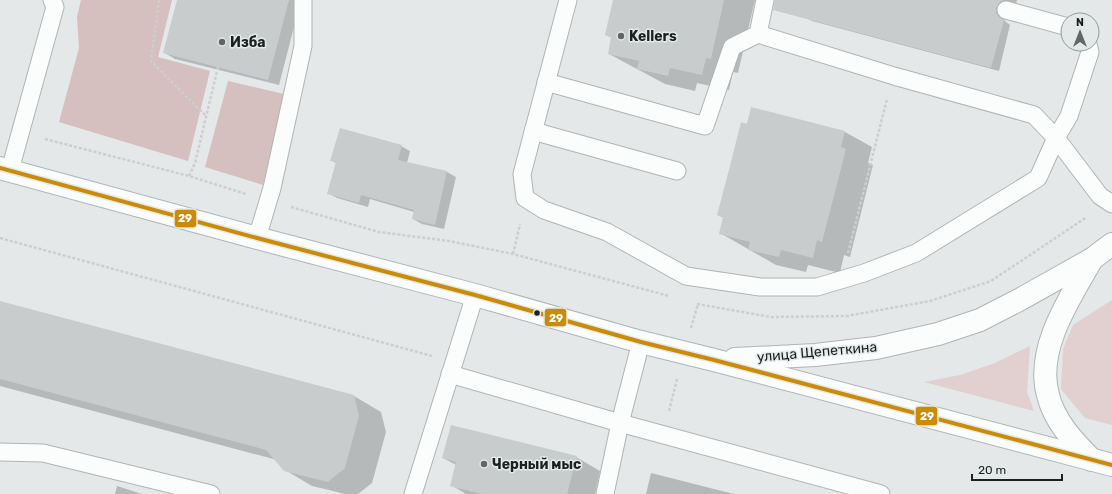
<svg xmlns="http://www.w3.org/2000/svg" width="1112" height="494" font-family="Rubik,sans-serif">
	<style>
		.green { fill: #e2cfcf }
		.forest { fill: #d5bfbf }
		.shadow { fill: #0003 }
		.building { fill: #c9cccc }
		.lines { fill: none; stroke-linecap: round; stroke-linejoin: round }
		.lane-casing { stroke: #b1b4b4; stroke-width: 19 }
		.primary-casing { stroke: #b1b4b4; stroke-width: 24 }
		.path { stroke: #cecece; stroke-width: 2.5; stroke-dasharray: 3 2; stroke-linecap: butt }
		.lane { stroke: #fbfcfc; stroke-width: 17 }
		.primary { stroke: #fbfcfc; stroke-width: 22 }
		.bus-1-casing { stroke: #e2eae9; stroke-width: 7 }
		.bus-1 { stroke: #cb8b06; stroke-width: 4 }
		.poi-dot { fill: #636666; stroke: #e2eae9; stroke-width: 1.5 }
		.bus-dot { fill: #1d2020; stroke: #e2eae9; stroke-width: 1.5 }
		.labels { text-anchor: middle; dominant-baseline: central; stroke-width: 3; stroke-linejoin: round; paint-order: stroke }
		.poi-label { font-size: 14px; font-weight: bold; fill: #1d2020; stroke: #e2eae9; text-anchor: start }
		.street-label { font-size: 14px; fill: #1d2020; stroke: #e2eae9 }
		.line-badge { stroke: #e2eae9; stroke-width: 1.5 }
		.badge-label { font-size: 11px; text-anchor: middle; font-weight: bold; fill: #fff }
	</style>
	<rect width="100%" height="100%" fill="#e4e8e8"/>
	<g class="green">
		<polygon points="1112,300 1112,425 1085,418 1061,389 1063,349 1073,325"/>
		<polygon points="1030,346 1027,392 1034,411 924,382 960,375 995,363"/>
	</g>
	<g class="forest">
		<polygon points="81,0 172,0 158,57 210,71 188,161 59,122 79,48 77,17"/>
		<polygon points="228,81 284,94 263,185 205,167"/>
	</g>
	<g class="shadow">
		<polygon points="178,0 301,0 279,85 175,59 165,53"/>
		<polygon points="614,0 755,0 738,73 733,72 729,90 697,83 695,91 665,84 609,54 612,38 606,35"/>
		<polygon points="810,0 1017,0 1016,4 1003,18 1006,22 1010,25 999,71 812,21 805,17"/>
		<polygon points="752,108 845,132 872,147 868,163 873,165 850,257 844,255 840,273 808,265 806,272 776,265 720,233 724,218 718,215"/>
		<polygon points="401,146 410,151 407,163 447,172 456,177 444,229 422,224 413,219 414,212 370,199 368,207 337,198 328,193 336,163 331,160"/>
		<polygon points="0,302 354,396 381,412 386,432 372,483 358,494 345,494 312,486 285,470 277,460 0,386"/>
		<polygon points="576,457 600,471 595,494 466,494 451,485 456,465 443,458"/>
		<polygon points="651,473 734,494 646,494"/>
		<polygon points="117,486 142,494 115,494"/>
	</g>
	<g class="building">
		<polygon points="177,0 289,0 268,80 163,53"/>
		<polygon points="613,0 724,0 711,59 706,58 702,75 670,68 668,76 637,69 639,61 608,54 611,37 605,35"/>
		<polygon points="775,0 1009,0 1003,0 999,3 996,8 996,13 999,17 1004,20 991,68 773,10"/>
		<polygon points="751,107 845,131 841,147 846,149 822,242 817,240 813,258 781,250 779,257 748,250 750,242 719,234 723,217 717,215 730,166 741,122 747,124"/>
		<polygon points="340,128 402,145 398,160 447,171 435,225 412,219 414,210 361,195 359,203 327,194 336,162 330,161"/>
		<polygon points="0,301 354,395 359,416 345,468 328,482 284,471 266,450 0,379"/>
		<polygon points="451,425 577,456 567,494 482,494 450,486 456,462 442,458"/>
	</g>
	<g class="lines">
		<g class="lane-casing">
			<g id="lane">
				<polyline points="568,0 522,174 525,198 544,210 607,232 686,276 760,287 817,287 864,273 916,253 1038,178 1056,138 1069,116 1090,52 1088,44"/>
				<polyline points="1006,10 1068,27"/>
				<polyline points="758,34 765,0"/>
				<polyline points="546,82 705,126 732,47 758,34 894,76 1034,115 1056,138 1100,196 1112,204"/>
				<polyline points="533,131 677,171"/>
				<polyline points="10,170 55,7 52,0"/>
				<polyline points="257,238 272,188 303,46 303,0"/>
				<polyline points="450,374 620,423 881,494"/>
				<polyline points="0,452 43,453 211,494"/>
				<polyline points="413,494 475,295"/>
				<polyline points="605,494 620,423 641,342"/>
			</g>
		</g>
		<g class="primary-casing">
			<g id="primary">
				<polyline points="0,168 257,238 475,295 641,342 714,360 1112,465"/>
				<path d="M1092,259C1070,298 1035,349 1048,395C1054,421 1074,442 1092,460"/>
				<polyline points="735,359 815,355 876,348 938,334 980,320 1019,300 1092,259 1112,244"/>
			</g>
		</g>
		<g class="path">
			<polyline points="159,0 151,61 206,116"/>
			<polyline points="45,139 189,176 246,194"/>
			<polyline points="189,176 195,163 218,67"/>
			<polyline points="291,207 379,232 449,241 513,254 669,296"/>
			<polyline points="0,238 432,356"/>
			<polyline points="848,253 887,99"/>
			<polyline points="513,254 520,224"/>
			<polyline points="697,304 771,317 847,316 930,301 991,281 1087,217"/>
			<polyline points="691,328 698,304"/>
			<polyline points="669,411 677,379"/>
		</g>
		<use href="#lane" class="lane"/>
		<use href="#primary" class="primary"/>
		<g class="bus-1-casing">
			<polyline id="bus-1" points="0,168 257,238 475,295 641,342 714,360 1112,465"/>
		</g>
		<use href="#bus-1" class="bus-1"/>
	</g>
	<g class="poi-dot">
		<circle cx="621" cy="36" r="4"/>
		<circle cx="222" cy="42" r="4"/>
		<circle cx="484" cy="464" r="4"/>
	</g>
	<circle class="bus-dot" cx="537" cy="313" r="3.5"/>
	<g class="labels">
		<g class="poi-label">
			<text x="629" y="36">Kellers</text>
			<text x="230" y="42">Изба</text>
			<text x="492" y="464">Черный мыс</text>
		</g>
		<g class="street-label">
			<text transform="translate(817 352) rotate(-5)">улица Щепеткина</text>
		</g>
	</g>
	<g class="line-badge">
		<rect x="174" y="209" width="23" height="19" rx="4" fill="#cb8b06"/>
		<rect x="544" y="308" width="23" height="19" rx="4" fill="#cb8b06"/>
		<rect x="915" y="406" width="23" height="20" rx="4" fill="#cb8b06"/>
	</g>
	<g class="badge-label">
		<text x="185" y="222">29</text>
		<text x="556" y="322">29</text>
		<text x="927" y="420">29</text>
	</g>
	<g transform="translate(1080 32)"><circle r="19" fill="#e2eae9" stroke="#939999"/>
	<path d="M0-3L7 15L0 10L-7 15Z" fill="#636666"/>
	<text y="-6" font-size="11" font-weight="bold" text-anchor="middle" fill="#1d2020">N</text>
	</g>
	<path d="M972 474v6h90v-6" fill="none" stroke="#1d2020" stroke-width="2"/>
	<text x="978" y="474" font-size="12" fill="#1d2020" stroke="#e2eae9" stroke-width="3" paint-order="stroke">20 m</text>
</svg>
